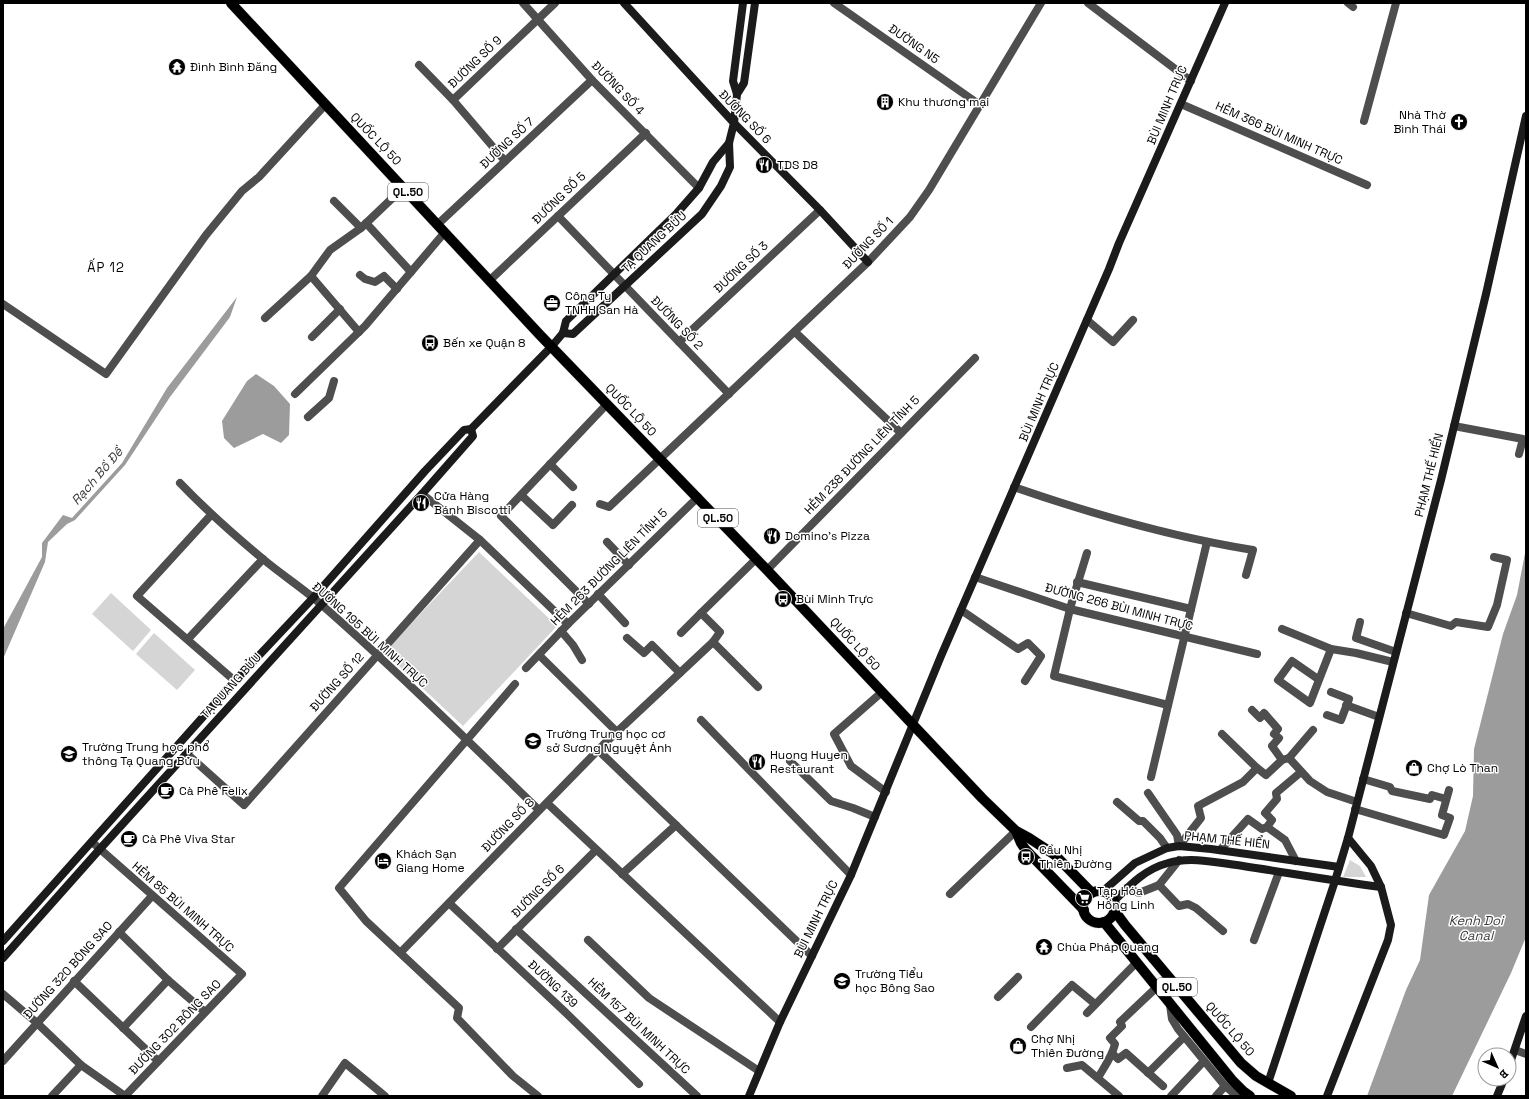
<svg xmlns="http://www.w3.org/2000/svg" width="1529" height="1099" font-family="'Space Grotesk',sans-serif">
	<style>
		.green { fill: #d5d5d5 }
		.water { fill: #9c9c9c }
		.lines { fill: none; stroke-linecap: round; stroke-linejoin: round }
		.primary-casing { stroke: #dbdbdb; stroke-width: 11 }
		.street { stroke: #4e4e4e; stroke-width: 8 }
		.secondary { stroke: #1b1b1b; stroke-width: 8 }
		.primary { stroke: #000; stroke-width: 10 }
		.labels { text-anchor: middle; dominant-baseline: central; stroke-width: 3; stroke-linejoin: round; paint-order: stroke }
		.shield { fill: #fff; stroke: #4c4c4c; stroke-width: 1 }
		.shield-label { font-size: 11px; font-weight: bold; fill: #000 }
		.street-label { font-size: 12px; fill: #000; stroke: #fff }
		.poi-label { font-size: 12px; fill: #000; stroke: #fff; text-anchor: start }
		.neighbourhood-label { font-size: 13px; letter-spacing: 1px; fill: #000; stroke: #fff }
		.water-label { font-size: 13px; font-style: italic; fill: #3d3d3d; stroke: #fff }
	</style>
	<rect width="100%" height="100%" fill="#fff"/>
	<g class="green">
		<polygon points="479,552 557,626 463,726 384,652"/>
		<polygon points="111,593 151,630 133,651 92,614"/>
		<polygon points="154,633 195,670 177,690 136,654"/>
		<polygon points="1350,860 1360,866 1366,877 1343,877"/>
	</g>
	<g class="water">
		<polygon points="237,297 230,317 170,397 125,465 75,520 67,524 48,542 45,562 3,659 3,629 42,557 42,543 63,515 72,518 122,463 167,388"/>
		<polygon points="256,374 274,386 290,404 289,435 281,443 263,434 234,448 224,438 222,421 247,381"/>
		<polygon points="1526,548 1526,937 1511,973 1452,1096 1367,1096 1406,990 1420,960 1429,895 1465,831 1473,796 1474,749 1503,634 1517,595"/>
	</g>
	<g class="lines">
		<g class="primary-casing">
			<g id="primary">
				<polyline points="231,3 540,335 767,570 982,798 1016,831 1029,838 1055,855 1092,893"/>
				<polyline points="1016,831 1021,843 1025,849 1084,910"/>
				<circle cx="1099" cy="907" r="16"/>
				<polyline points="1114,910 1125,925 1241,1063 1256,1076 1291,1096"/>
				<polyline points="1104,922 1232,1080 1243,1091 1250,1096"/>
			</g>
		</g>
		<g class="street">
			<polyline points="523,3 592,80 699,188"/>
			<polyline points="834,3 980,105"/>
			<polyline points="1088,3 1191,81"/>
			<polyline points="1348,3 1353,7"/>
			<polyline points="419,65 453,100"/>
			<polyline points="1181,104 1367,185"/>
			<polyline points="1364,121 1396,3"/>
			<polyline points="505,161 453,100 555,3"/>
			<polyline points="334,201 361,228"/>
			<polyline points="558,216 729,394"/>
			<polyline points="366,223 411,272"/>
			<polyline points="438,224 592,80"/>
			<polyline points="360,275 365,279 375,282 384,276 397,289"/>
			<polyline points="311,276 359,332"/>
			<polyline points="489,281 646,133"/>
			<polyline points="3,304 106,374 206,235 242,191 259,177 325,105"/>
			<polyline points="265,318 311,276 330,250 361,228 404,187"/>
			<polyline points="1087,320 1113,342 1133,320"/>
			<polyline points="795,332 901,433"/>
			<polyline points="312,337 340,309"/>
			<polyline points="679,342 820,210"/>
			<polyline points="295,394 365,326 445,232"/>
			<polyline points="308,417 329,398 334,381"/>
			<polyline points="1454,426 1523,439 1519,454"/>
			<polyline points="550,464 573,487"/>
			<path d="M180,483C206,510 234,535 263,559C282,575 304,589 323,606C397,671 468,741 539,810"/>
			<path d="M1014,487C1092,514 1172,537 1253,550L1246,575"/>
			<polyline points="422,494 480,540 568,624"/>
			<polyline points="521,495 553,525 572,505"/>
			<polyline points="600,504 609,507 868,262 910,217 929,190 1041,3"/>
			<polyline points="211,515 137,596 235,681"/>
			<polyline points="607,542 629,565"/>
			<polyline points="1087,553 1071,605 1054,676 1168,705"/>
			<polyline points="767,570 975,358"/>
			<polyline points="975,577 1070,609 1257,654"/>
			<polyline points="1077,582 1191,609"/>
			<polyline points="598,594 625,623"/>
			<polyline points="589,604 501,516 607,404"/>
			<polyline points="961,610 1018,649 1028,643 1041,656 1025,681"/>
			<polyline points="1406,613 1451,626 1456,622 1488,627 1497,605 1507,560 1494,557"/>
			<polyline points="1360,622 1356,638 1396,652"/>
			<polyline points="1282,629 1331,649 1356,653 1393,662"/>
			<polyline points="561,631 573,645 582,660"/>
			<polyline points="681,633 701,613"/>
			<polyline points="627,638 644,653 652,645 680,673"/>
			<polyline points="188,639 263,559"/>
			<polyline points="713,642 758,687"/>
			<polyline points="539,655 617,732"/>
			<polyline points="526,668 568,624 698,497"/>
			<polyline points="1318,679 1292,661 1278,680 1310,703 1331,649"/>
			<polyline points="515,684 339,888 366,921 459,1008 457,1018 513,1076 538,1096"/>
			<polyline points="882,692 834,734 851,766 886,792"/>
			<polyline points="1346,705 1379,717"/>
			<polyline points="1252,710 1260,718 1264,713 1278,729 1274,734 1279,738 1272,746 1282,760"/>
			<polyline points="1327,715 1341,720 1349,699 1331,692"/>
			<polyline points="701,720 851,875"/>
			<polyline points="1222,734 1257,768"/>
			<polyline points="598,750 812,956"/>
			<polyline points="186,753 244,805 480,540"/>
			<polyline points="1289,758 1310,781 1327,792 1357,802"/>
			<polyline points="1289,758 1313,730"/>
			<polyline points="790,761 831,801 853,808 875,817"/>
			<polyline points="1151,777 1207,542"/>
			<polyline points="1363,779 1390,787 1392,791 1430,799 1432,795 1446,799"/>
			<polyline points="1148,793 1177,835 1179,846"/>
			<polyline points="1117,802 1139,821 1143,821 1160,838 1167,848"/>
			<polyline points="547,803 780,1022"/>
			<polyline points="1355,809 1444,835 1450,818 1442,815 1449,790"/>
			<polyline points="1267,827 1285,840 1296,861"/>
			<polyline points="92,842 242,974 125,1096"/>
			<polyline points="1179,846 1201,818 1198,806 1243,782 1257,768 1266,775 1282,760 1289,758"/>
			<polyline points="1220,850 1248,819 1262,829 1267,827 1272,820 1265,813 1277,799 1276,793 1301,772"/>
			<polyline points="622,874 676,825"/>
			<polyline points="1159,885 1179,906 1188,904 1196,908 1223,931"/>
			<polyline points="1127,888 1139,893 1159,885 1179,860"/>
			<polyline points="950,894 1016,831"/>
			<polyline points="449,903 564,1011 639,1084"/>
			<polyline points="516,929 697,1096"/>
			<polyline points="119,932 168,980 205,1012"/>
			<polyline points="588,940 649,998 759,1071"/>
			<polyline points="1254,940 1279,872"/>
			<polyline points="497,949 596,850"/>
			<polyline points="401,952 604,744 713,642 720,632 701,613 756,559"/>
			<polyline points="74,981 158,1061"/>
			<polyline points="3,994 37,1023 81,1065 125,1096"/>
			<polyline points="998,997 1018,977"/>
			<polyline points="1170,1005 1172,1019 1178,1029 1225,1086 1237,1096"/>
			<polyline points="1087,1013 1137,962"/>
			<polyline points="1031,1027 1072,985 1095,1004"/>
			<polyline points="123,1028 168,980"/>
			<polyline points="1515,1050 1526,1054"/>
			<polyline points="1113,1054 1118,1059 1126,1053 1163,1086"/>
			<polyline points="3,1061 152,896"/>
			<polyline points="1067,1068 1082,1065 1119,1096"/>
			<polyline points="1148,1073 1184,1037"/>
			<path d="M1098,1078C1104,1067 1112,1057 1115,1044L1110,1038L1122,1026L1120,1022L1157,987"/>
			<polyline points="52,1096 81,1065"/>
			<polyline points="322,1096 345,1063 385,1096"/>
			<polyline points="1171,1096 1204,1061"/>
			<polyline points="1216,1096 1225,1086"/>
		</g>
		<g class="secondary">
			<polyline points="624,3 734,123 820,210 868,262"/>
			<polyline points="737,94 744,83 755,3"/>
			<polyline points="563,333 573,334 702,214 721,186 730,167 729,143 734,123 737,94 733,81 743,3"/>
			<polyline points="1102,892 1135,863 1167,848 1179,846 1211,849 1339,867"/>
			<path d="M1114,901C1130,885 1145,869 1168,863C1192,856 1219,863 1243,866C1289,873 1335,881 1381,887"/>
			<polyline points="3,941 235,681 313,598 425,471 464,430 471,429 552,346 563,333 566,321 677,213 699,188 713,162 729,143"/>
			<polyline points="3,958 99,850 422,494 473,436 471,429"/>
			<polyline points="1509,1066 1526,1016"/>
			<polyline points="1268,1083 1335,881 1348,838 1441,480 1486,294 1526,116"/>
			<polyline points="749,1096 780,1022 851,875 941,656 1109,269 1119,243 1225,3"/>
			<polyline points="1327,1096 1388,940 1391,925 1381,887 1371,866 1348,838"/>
			<polyline points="1497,1096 1504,1079"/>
		</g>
		<use href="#primary" class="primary"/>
	</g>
	<defs>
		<g id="temple-disc" transform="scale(0.9)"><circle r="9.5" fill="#000" stroke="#fff"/><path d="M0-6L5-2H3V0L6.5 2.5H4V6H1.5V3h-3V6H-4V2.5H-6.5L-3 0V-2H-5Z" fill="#fff"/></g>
		<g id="building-disc" transform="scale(0.9)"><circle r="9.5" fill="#000" stroke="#fff"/><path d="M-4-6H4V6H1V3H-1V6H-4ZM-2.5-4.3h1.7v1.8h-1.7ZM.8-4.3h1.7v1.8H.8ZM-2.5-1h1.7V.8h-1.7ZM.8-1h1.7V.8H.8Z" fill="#fff"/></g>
		<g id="church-disc" transform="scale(0.9)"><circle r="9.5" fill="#000" stroke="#fff"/><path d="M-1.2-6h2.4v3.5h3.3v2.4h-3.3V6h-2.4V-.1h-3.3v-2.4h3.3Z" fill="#fff"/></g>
		<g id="restaurant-disc" transform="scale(0.9)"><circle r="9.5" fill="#000" stroke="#fff"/><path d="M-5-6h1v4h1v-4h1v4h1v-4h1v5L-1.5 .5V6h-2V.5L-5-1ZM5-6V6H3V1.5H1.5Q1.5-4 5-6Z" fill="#fff"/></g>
		<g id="office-disc" transform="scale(0.9)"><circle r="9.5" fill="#000" stroke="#fff"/><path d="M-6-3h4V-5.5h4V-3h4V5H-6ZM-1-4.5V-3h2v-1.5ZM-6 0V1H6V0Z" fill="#fff"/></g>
		<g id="bus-disc" transform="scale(0.9)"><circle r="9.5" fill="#000" stroke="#fff"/><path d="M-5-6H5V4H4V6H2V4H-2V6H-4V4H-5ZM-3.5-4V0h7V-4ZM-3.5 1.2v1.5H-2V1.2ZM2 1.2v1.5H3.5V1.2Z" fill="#fff"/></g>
		<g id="school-disc" transform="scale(0.9)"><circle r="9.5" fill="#000" stroke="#fff"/><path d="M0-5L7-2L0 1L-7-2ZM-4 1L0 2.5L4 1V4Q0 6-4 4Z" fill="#fff"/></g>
		<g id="shop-disc" transform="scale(0.9)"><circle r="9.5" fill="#000" stroke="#fff"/><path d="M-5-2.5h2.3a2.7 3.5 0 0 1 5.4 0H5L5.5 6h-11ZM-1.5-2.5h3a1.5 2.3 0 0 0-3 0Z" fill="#fff"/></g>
		<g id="cafe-disc" transform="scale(0.9)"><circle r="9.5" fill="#000" stroke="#fff"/><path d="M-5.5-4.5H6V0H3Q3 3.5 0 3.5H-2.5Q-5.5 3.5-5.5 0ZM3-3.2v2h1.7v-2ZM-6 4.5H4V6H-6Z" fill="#fff"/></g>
		<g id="hotel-disc" transform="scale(0.9)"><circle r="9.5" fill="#000" stroke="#fff"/><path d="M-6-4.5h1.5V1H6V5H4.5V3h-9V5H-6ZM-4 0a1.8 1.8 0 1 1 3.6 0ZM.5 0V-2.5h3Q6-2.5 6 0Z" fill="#fff"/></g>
		<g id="supermarket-disc" transform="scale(0.9)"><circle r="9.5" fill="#000" stroke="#fff"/><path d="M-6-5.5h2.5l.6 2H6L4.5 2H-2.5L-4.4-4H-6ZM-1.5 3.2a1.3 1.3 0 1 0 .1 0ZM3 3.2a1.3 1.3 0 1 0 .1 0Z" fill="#fff"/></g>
	</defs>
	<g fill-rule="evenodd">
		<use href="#temple-disc" x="177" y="67"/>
		<use href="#building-disc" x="885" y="102"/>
		<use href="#church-disc" x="1459" y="122"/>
		<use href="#restaurant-disc" x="764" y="165"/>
		<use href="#office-disc" x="552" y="303"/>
		<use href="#bus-disc" x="430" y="343"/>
		<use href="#restaurant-disc" x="421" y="503"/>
		<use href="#restaurant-disc" x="772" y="536"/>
		<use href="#bus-disc" x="783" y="599"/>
		<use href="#school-disc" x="533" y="741"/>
		<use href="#school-disc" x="69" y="754"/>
		<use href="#restaurant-disc" x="757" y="762"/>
		<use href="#shop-disc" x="1414" y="768"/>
		<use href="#cafe-disc" x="166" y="791"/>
		<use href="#cafe-disc" x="129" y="839"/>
		<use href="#bus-disc" x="1026" y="857"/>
		<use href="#hotel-disc" x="383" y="861"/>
		<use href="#supermarket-disc" x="1084" y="898"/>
		<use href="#temple-disc" x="1044" y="947"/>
		<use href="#school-disc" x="842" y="981"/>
		<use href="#shop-disc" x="1018" y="1046"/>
	</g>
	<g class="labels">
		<g class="shield">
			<rect x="388" y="183" width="40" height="18" rx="3"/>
			<rect x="698" y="509" width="40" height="18" rx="3"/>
			<rect x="1157" y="978" width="40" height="18" rx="3"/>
		</g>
		<g class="shield-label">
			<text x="408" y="192">QL.50</text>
			<text x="718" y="518">QL.50</text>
			<text x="1177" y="987">QL.50</text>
		</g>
		<g class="street-label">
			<text transform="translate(914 44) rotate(35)">ĐƯỜNG N5</text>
			<text transform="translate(475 62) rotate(-44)">ĐƯỜNG SỐ 9</text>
			<text transform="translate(618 88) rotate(46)">ĐƯỜNG SỐ 4</text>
			<text transform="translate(1167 105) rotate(-67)">BÙI MINH TRỰC</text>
			<text transform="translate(745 117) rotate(46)">ĐƯỜNG SỐ 6</text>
			<text transform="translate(1279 133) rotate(24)">HẺM 366 BÙI MINH TRỰC</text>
			<text transform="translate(376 139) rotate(46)">QUỐC LỘ 50</text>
			<text transform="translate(507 143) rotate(-43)">ĐƯỜNG SỐ 7</text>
			<text transform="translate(559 198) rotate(-44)">ĐƯỜNG SỐ 5</text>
			<text transform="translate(654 242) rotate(-43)">TẠ QUANG BỬU</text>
			<text transform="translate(868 243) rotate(-46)">ĐƯỜNG SỐ 1</text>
			<text transform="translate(741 267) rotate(-43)">ĐƯỜNG SỐ 3</text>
			<text transform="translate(677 323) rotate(46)">ĐƯỜNG SỐ 2</text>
			<text transform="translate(1039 402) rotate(-67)">BÙI MINH TRỰC</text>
			<text transform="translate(631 410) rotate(46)">QUỐC LỘ 50</text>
			<text transform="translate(862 455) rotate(-46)">HẺM 238 ĐƯỜNG LIÊN TỈNH 5</text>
			<text transform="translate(1429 475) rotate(-76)">PHẠM THẾ HIỂN</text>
			<text transform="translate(609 567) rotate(-45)">HẺM 263 ĐƯỜNG LIÊN TỈNH 5</text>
			<text transform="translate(1119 607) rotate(15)">ĐƯỜNG 266 BÙI MINH TRỰC</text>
			<text transform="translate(370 635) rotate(42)">ĐƯỜNG 195 BÙI MINH TRỰC</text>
			<text transform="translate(855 644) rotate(47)">QUỐC LỘ 50</text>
			<text transform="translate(337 682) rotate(-48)">ĐƯỜNG SỐ 12</text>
			<text transform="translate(231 686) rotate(-48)">TẠ QUANG BỬU</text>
			<text transform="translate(508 825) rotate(-46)">ĐƯỜNG SỐ 8</text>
			<text transform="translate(1227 840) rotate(6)">PHẠM THẾ HIỂN</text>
			<text transform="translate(538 891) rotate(-45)">ĐƯỜNG SỐ 6</text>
			<text transform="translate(183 907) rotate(41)">HẺM 85 BÙI MINH TRỰC</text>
			<text transform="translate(816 919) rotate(-64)">BÙI MINH TRỰC</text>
			<text transform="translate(68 970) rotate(-48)">ĐƯỜNG 320 BÔNG SAO</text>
			<text transform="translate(553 984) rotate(43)">ĐƯỜNG 139</text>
			<text transform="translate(639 1026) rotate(43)">HẺM 157 BÙI MINH TRỰC</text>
			<text transform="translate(175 1027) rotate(-46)">ĐƯỜNG 302 BÔNG SAO</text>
			<text transform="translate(1230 1029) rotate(49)">QUỐC LỘ 50</text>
		</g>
		<g class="poi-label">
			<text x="190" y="67">Đình Bình Đăng</text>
			<text x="898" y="102">Khu thương mại</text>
			<text x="1446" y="115" text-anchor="end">Nhà Thờ<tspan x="1446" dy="14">Bình Thái</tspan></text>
			<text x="777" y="165">TDS D8</text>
			<text x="565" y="296">Công Ty<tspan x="565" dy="14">TNHH San Hà</tspan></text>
			<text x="443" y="343">Bến xe Quận 8</text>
			<text x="434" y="496">Cửa Hàng<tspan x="434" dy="14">Bánh Biscotti</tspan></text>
			<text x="785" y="536">Domino's Pizza</text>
			<text x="796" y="599">Bùi Minh Trực</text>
			<text x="546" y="734">Trường Trung học cơ<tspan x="546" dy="14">sở Sương Nguyệt Ánh</tspan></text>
			<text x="82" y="747">Trường Trung học phổ<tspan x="82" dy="14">thông Tạ Quang Bửu</tspan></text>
			<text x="770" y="755">Huong Huyen<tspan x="770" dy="14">Restaurant</tspan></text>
			<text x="1427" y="768">Chợ Lò Than</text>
			<text x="179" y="791">Cà Phê Felix</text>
			<text x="142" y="839">Cà Phê Viva Star</text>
			<text x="1039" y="850">Cầu Nhị<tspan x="1039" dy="14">Thiên Đường</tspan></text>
			<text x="396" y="854">Khách Sạn<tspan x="396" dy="14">Giang Home</tspan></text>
			<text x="1097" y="891">Tạp Hóa<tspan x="1097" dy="14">Hồng Linh</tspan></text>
			<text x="1057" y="947">Chùa Pháp Quang</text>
			<text x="855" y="974">Trường Tiểu<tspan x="855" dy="14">học Bông Sao</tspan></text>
			<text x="1031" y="1039">Chợ Nhị<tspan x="1031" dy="14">Thiên Đường</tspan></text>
		</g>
		<g class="neighbourhood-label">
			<text x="106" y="267">ẤP 12</text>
		</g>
		<g class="water-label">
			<text transform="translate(97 476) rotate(-49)">Rạch Bồ Đề</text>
			<text x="1476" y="920">Kenh Doi<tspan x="1476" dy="15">Canal</tspan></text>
		</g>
	</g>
	<rect width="1529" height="1099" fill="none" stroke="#000000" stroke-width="8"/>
	<g transform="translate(1497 1067) rotate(135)"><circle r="19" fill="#ffffff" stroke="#999999"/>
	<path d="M0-3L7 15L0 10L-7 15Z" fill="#000000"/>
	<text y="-6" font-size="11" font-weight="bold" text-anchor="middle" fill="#000000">B</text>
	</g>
</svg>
